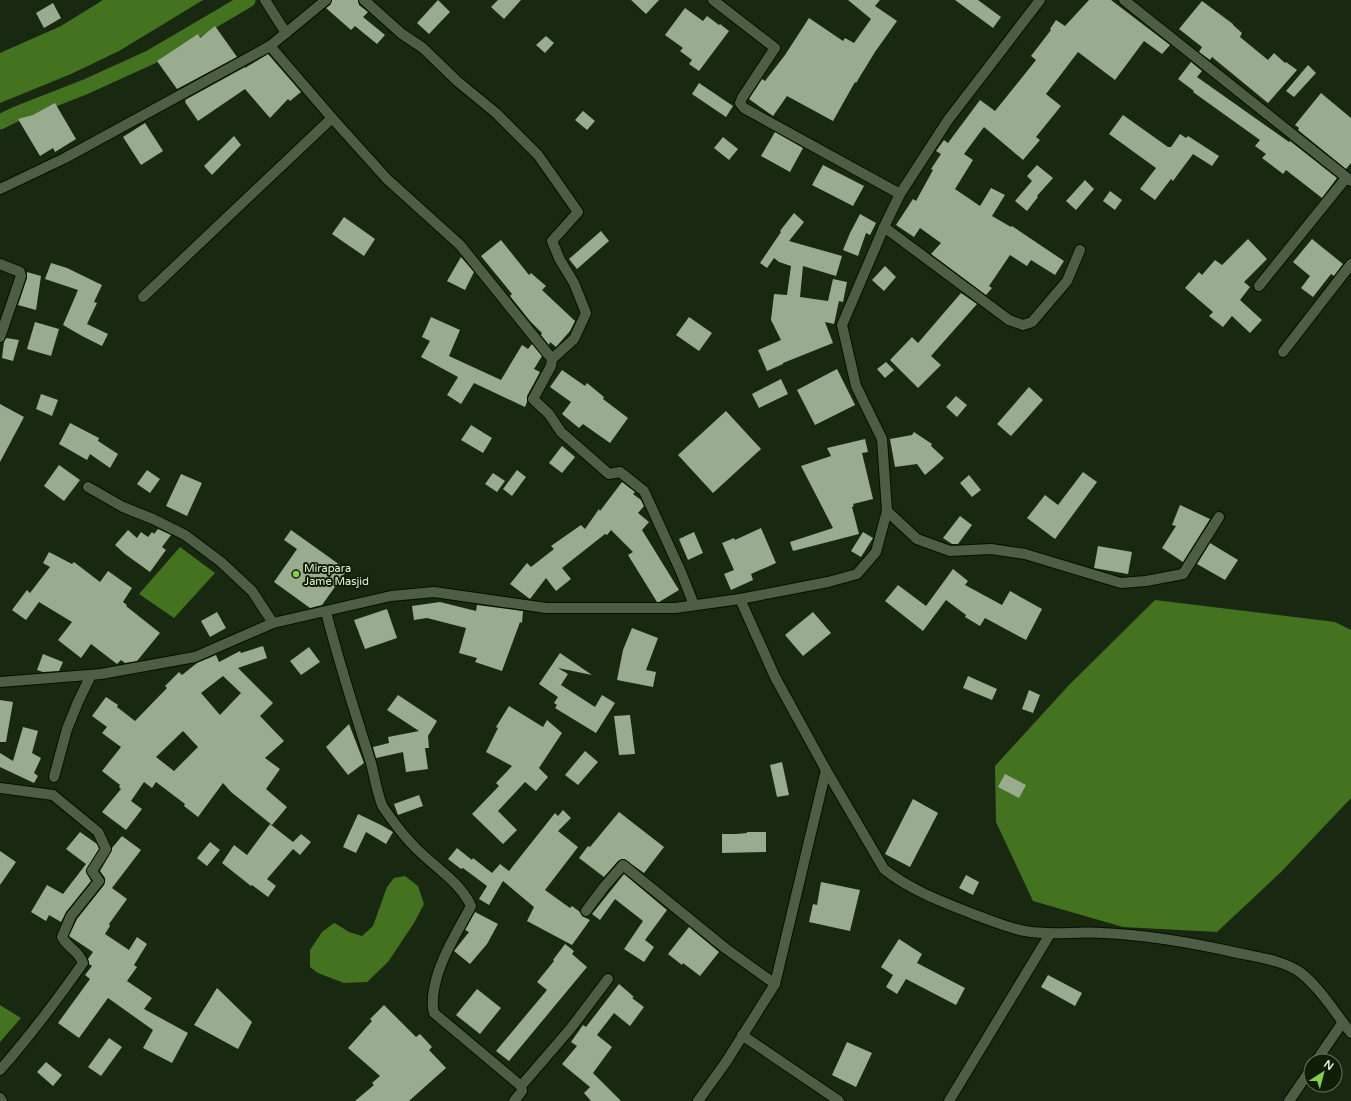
<svg xmlns="http://www.w3.org/2000/svg" width="1351" height="1101" font-family="'Varela Round',sans-serif">
	<style>
		.water { fill: #43731f }
		.lines { fill: none; stroke-linecap: round; stroke-linejoin: round }
		.canal { stroke: #43731f; stroke-width: 15 }
		.building { fill: #99ac8f; fill-rule: evenodd }
		.minor-casing { stroke: #041000; stroke-width: 12 }
		.minor { stroke: #4d5e44; stroke-width: 10 }
		.poi-dot { fill: #83d04e; stroke: #101e07; stroke-width: 1.5 }
		.labels { text-anchor: middle; dominant-baseline: central; stroke-width: 4; stroke-linejoin: round; paint-order: stroke }
		.poi-label { font-size: 11px; fill: #e3eddd; stroke: #101e07; text-anchor: start }
	</style>
	<rect width="100%" height="100%" fill="#192810"/>
	<g class="water">
		<polygon points="103,0 203,0 119,51 71,74 0,103 0,53 61,26"/>
		<polygon points="180,547 215,573 174,618 139,594"/>
		<polygon points="1155,600 1335,622 1351,630 1351,798 1281,872 1217,932 1123,927 1033,901 996,822 995,766 1069,685"/>
		<polygon points="405,876 418,886 424,904 414,923 388,962 367,982 344,983 318,973 310,967 310,950 322,932 334,923 338,925 349,932 362,936 373,926 387,887 394,878"/>
		<polygon points="0,1005 21,1018 0,1042"/>
	</g>
	<g class="lines">
		<polyline class="canal" points="0,122 16,114 85,87 151,57 248,0"/>
	</g>
	<g class="building">
		<polygon points="332,0 358,0 359,5 368,12 363,17 385,35 377,44 355,26 351,30 326,8 330,5"/>
		<polygon points="438,0 450,12 429,34 417,23"/>
		<polygon points="498,0 521,0 504,19 491,7"/>
		<polygon points="631,0 659,0 646,14"/>
		<polygon points="848,0 880,0 875,6 897,21 875,52 856,83 855,82 833,121 787,96 773,116 749,99 762,79 765,81 785,55 809,18 843,41 845,38 854,43 871,19"/>
		<polygon points="955,0 978,0 1001,17 993,28"/>
		<polygon points="1089,0 1111,0 1170,45 1162,54 1144,41 1115,80 1078,52 1046,94 1061,106 1036,137 1040,140 1023,160 984,127 964,154 973,160 955,189 980,206 991,188 1005,195 992,216 1011,227 1012,226 1064,261 1055,275 1031,260 1027,266 1010,255 989,286 992,288 986,295 931,254 941,243 920,228 914,237 896,225 913,199 916,201 933,170 931,169 941,154 936,151 944,140 948,143 980,100 995,111 1036,60 1031,56 1051,30 1050,29 1056,20 1065,26"/>
		<polygon points="1202,1 1233,24 1233,25 1242,33 1240,37 1268,60 1274,53 1285,63 1286,62 1297,70 1268,103 1212,57 1210,60 1199,52 1202,47 1179,29"/>
		<polygon points="53,3 61,18 44,28 36,13"/>
		<polygon points="685,8 703,21 707,16 719,25 720,24 729,31 699,71 689,64 692,60 680,51 683,48 665,35"/>
		<polygon points="215,26 237,57 177,89 157,61 198,34 200,38"/>
		<polygon points="546,36 554,43 545,53 536,45"/>
		<polygon points="268,54 301,92 290,101 288,99 270,118 245,89 198,121 185,102 186,101 185,100 245,67 245,68"/>
		<polygon points="1191,62 1202,71 1197,77 1289,142 1290,141 1337,178 1322,198 1286,170 1283,174 1262,158 1266,154 1255,146 1260,140 1193,92 1194,91 1178,79"/>
		<polygon points="1308,65 1316,73 1294,97 1286,91"/>
		<polygon points="699,83 733,106 726,117 692,94"/>
		<polygon points="1321,93 1351,118 1351,163 1346,169 1298,130 1299,128 1295,125"/>
		<polygon points="55,103 76,139 55,152 53,148 40,156 18,119 33,115"/>
		<polygon points="583,111 595,121 587,130 575,120"/>
		<polygon points="1123,115 1168,147 1171,147 1180,134 1186,138 1188,136 1219,156 1212,166 1193,154 1173,181 1171,179 1155,200 1140,189 1156,168 1109,134"/>
		<polygon points="145,123 163,151 141,165 123,137"/>
		<polygon points="775,132 803,148 790,172 761,156"/>
		<polygon points="234,136 241,145 212,175 204,166"/>
		<polygon points="723,137 738,149 729,160 714,148"/>
		<polygon points="823,165 864,186 853,206 812,185"/>
		<polygon points="1037,165 1053,178 1037,196 1038,197 1027,211 1015,201 1032,181 1027,176"/>
		<polygon points="1085,180 1094,189 1076,210 1066,201"/>
		<polygon points="1110,191 1122,200 1115,210 1103,201"/>
		<polygon points="794,213 804,222 789,241 842,256 836,276 803,266 800,297 828,301 833,279 847,282 843,302 839,301 834,324 825,322 833,343 783,363 783,364 767,371 758,350 781,340 771,320 774,294 787,295 791,266 779,262 774,258 767,268 760,263 781,232 780,231"/>
		<polygon points="860,214 876,223 870,235 866,233 858,256 843,250 850,233"/>
		<polygon points="344,217 375,239 364,256 332,234"/>
		<polygon points="601,231 609,241 577,269 569,259"/>
		<polygon points="1248,239 1267,259 1244,282 1250,287 1240,300 1262,320 1250,333 1232,316 1223,327 1209,316 1213,312 1185,288 1199,272 1202,275 1215,260 1222,265"/>
		<polygon points="1312,239 1343,264 1334,276 1331,274 1313,297 1301,288 1310,276 1293,262"/>
		<polygon points="501,240 529,275 531,273 546,286 542,290 575,321 570,331 556,347 550,342 549,345 541,335 542,333 530,321 510,296 512,294 481,256"/>
		<polygon points="461,257 474,272 465,290 447,281"/>
		<polygon points="51,263 67,268 102,285 94,302 97,303 87,324 108,334 102,346 82,336 63,325 78,290 45,279"/>
		<polygon points="885,266 896,277 884,291 872,280"/>
		<polygon points="27,272 41,276 36,310 18,305 27,278"/>
		<polygon points="961,293 977,304 931,356 941,365 918,388 890,360 912,337 918,343"/>
		<polygon points="431,317 460,330 449,356 501,380 522,345 528,349 532,344 542,356 534,369 540,372 527,396 527,402 525,407 474,383 461,404 447,395 458,377 421,357 430,341 422,337"/>
		<polygon points="689,317 712,333 699,351 676,335"/>
		<polygon points="35,322 59,329 51,356 27,349"/>
		<polygon points="6,338 19,340 13,361 2,358 4,342"/>
		<polygon points="886,362 894,370 885,378 877,369"/>
		<polygon points="837,369 855,405 815,425 797,390"/>
		<polygon points="562,370 585,386 587,383 604,397 603,399 628,418 610,443 583,424 579,428 562,414 571,402 550,387"/>
		<polygon points="781,379 788,394 759,408 752,394"/>
		<polygon points="1029,387 1043,400 1011,436 997,424"/>
		<polygon points="41,394 58,400 52,416 36,409"/>
		<polygon points="956,396 967,405 957,417 946,407"/>
		<polygon points="0,404 24,417 0,462"/>
		<polygon points="726,411 761,449 713,493 678,455"/>
		<polygon points="70,423 99,438 98,441 118,454 110,468 90,454 87,460 59,444"/>
		<polygon points="471,425 492,438 483,453 461,440"/>
		<polygon points="914,432 932,444 931,446 944,458 939,463 925,475 917,464 895,467 890,439 912,435"/>
		<polygon points="865,439 868,452 862,453 873,499 853,504 854,506 852,507 859,534 793,551 790,542 833,528 801,466 831,456 827,448"/>
		<polygon points="562,446 575,457 562,473 549,463"/>
		<polygon points="59,465 80,480 64,501 44,486"/>
		<polygon points="147,470 160,479 150,493 137,484"/>
		<polygon points="517,470 526,477 512,496 503,489"/>
		<polygon points="1083,472 1097,482 1055,539 1027,518 1045,495 1058,505"/>
		<polygon points="493,473 505,481 497,492 485,484"/>
		<polygon points="181,474 202,483 187,516 166,506"/>
		<polygon points="969,475 981,490 972,497 960,483"/>
		<polygon points="622,482 635,492 633,494 641,500 644,506 638,513 649,522 642,530 679,590 659,602 657,602 628,555 633,552 611,530 607,535 605,534 562,568 571,579 556,591 546,578 530,599 510,584 527,563 531,567 554,549 551,546 581,525 585,529 599,509 600,511"/>
		<polygon points="1180,505 1210,519 1183,562 1162,548 1176,526 1172,525"/>
		<polygon points="960,516 972,525 958,544 952,544 943,538"/>
		<polygon points="761,528 776,563 751,574 753,580 731,590 724,574 734,570 722,543 734,538 735,540"/>
		<polygon points="158,529 171,535 162,547 166,550 150,572 125,554 115,545 128,530 137,538 141,532 148,537 152,532 154,534"/>
		<polygon points="291,530 347,570 322,605 310,608 274,582 297,549 284,540"/>
		<polygon points="694,532 703,553 688,560 679,539"/>
		<polygon points="863,532 873,538 861,557 851,551"/>
		<polygon points="1210,543 1238,560 1225,580 1197,564"/>
		<polygon points="1098,546 1132,552 1128,574 1094,568"/>
		<polygon points="49,552 72,564 74,562 100,582 108,571 132,588 123,602 127,605 126,606 160,633 137,661 125,663 121,660 117,664 91,644 81,658 58,640 72,622 39,602 26,620 12,610 27,590 30,593 50,567 43,563"/>
		<polygon points="953,569 968,581 965,585 1002,605 1010,591 1042,609 1026,640 985,618 980,626 965,617 966,615 946,600 923,631 885,601 898,585 926,606"/>
		<polygon points="440,602 476,611 477,605 523,611 522,623 520,622 502,671 475,662 477,658 459,653 466,628 427,618 414,620 412,606"/>
		<polygon points="387,609 397,638 365,649 354,620"/>
		<polygon points="217,612 226,628 210,637 201,621"/>
		<polygon points="813,612 831,633 803,656 785,635"/>
		<polygon points="632,628 658,638 646,670 656,672 653,687 617,680 623,650"/>
		<path d="M263,646L267,658L238,668L273,703L260,716L284,741L265,758L280,769L266,789L287,807L272,825L231,792L223,783L198,817L184,806L185,804L156,782L152,788L144,782L131,801L142,809L126,830L102,812L121,789L119,787L120,785L102,771L121,747L102,733L107,727L92,716L106,697L118,705L117,707L135,721L167,688L165,686L179,672L182,675L197,663L216,655L219,662L240,651L241,653ZM223,676L241,693L220,715L201,693ZM183,731L198,747L174,771L156,757Z"/>
		<polygon points="309,647 320,662 301,675 290,661"/>
		<polygon points="560,653 592,675 558,668 568,674 561,685 595,707 602,695 615,703 596,733 555,708 557,705 554,703 558,697 539,684"/>
		<polygon points="43,654 63,662 59,671 43,672 37,670"/>
		<polygon points="968,676 997,689 992,700 963,688"/>
		<polygon points="1029,690 1040,695 1033,713 1022,709"/>
		<polygon points="398,695 437,721 428,736 429,748 425,748 428,769 406,772 403,752 376,758 373,747 389,743 388,737 419,731 387,710"/>
		<polygon points="0,700 13,702 6,742 0,742"/>
		<polygon points="509,706 543,727 547,720 562,733 539,768 548,777 536,791 525,782 498,811 517,830 503,844 472,814 499,786 496,783 512,766 486,752 498,728 496,727"/>
		<polygon points="630,715 635,754 619,755 614,716"/>
		<polygon points="349,724 364,763 348,775 326,747"/>
		<polygon points="23,727 38,731 32,753 41,758 34,773 38,776 34,783 0,767 0,753 13,761"/>
		<polygon points="585,751 598,762 578,785 565,775"/>
		<polygon points="782,762 789,795 777,797 770,765"/>
		<polygon points="1005,774 1026,785 1019,798 998,787"/>
		<polygon points="419,795 423,806 398,815 394,804"/>
		<polygon points="913,799 938,813 910,867 885,854"/>
		<polygon points="563,810 571,818 558,831 578,847 545,890 570,908 572,906 580,912 582,916 590,920 572,945 527,921 534,907 503,881 489,905 479,899 487,886 463,868 461,869 448,859 457,848 472,860 473,858 492,873 500,864 509,871 555,813 558,816"/>
		<polygon points="619,812 664,847 644,873 624,859 618,861 604,877 579,858 588,846 590,847"/>
		<polygon points="358,814 381,825 393,832 386,844 366,832 356,853 343,847"/>
		<polygon points="270,824 293,842 301,834 311,842 300,855 293,849 267,879 276,886 268,897 252,885 251,886 222,863 234,845 247,855"/>
		<polygon points="80,832 97,844 99,849 86,871 91,881 66,912 61,922 49,915 46,921 31,912 47,885 63,894 86,864 66,849"/>
		<polygon points="747,832 766,832 766,852 722,853 722,834 736,834 747,833"/>
		<polygon points="122,836 141,850 112,888 127,899 109,924 110,926 105,934 129,950 137,937 147,944 134,965 137,967 127,981 152,998 144,1009 188,1033 172,1063 143,1048 153,1030 108,998 79,1038 58,1023 90,979 85,975 92,966 89,964 88,959 93,952 69,936 77,919 104,885 105,881 105,878 100,871 111,852 112,848"/>
		<polygon points="210,842 220,850 207,866 197,858"/>
		<polygon points="0,851 16,862 0,885"/>
		<polygon points="624,874 667,910 645,940 654,947 644,962 624,949 643,921 615,899 600,920 592,914"/>
		<polygon points="966,875 979,882 973,895 959,888"/>
		<polygon points="821,882 860,890 850,931 809,922 813,904 817,905"/>
		<polygon points="475,912 498,924 487,944 470,964 454,951 469,932 465,930"/>
		<polygon points="689,927 719,952 700,976 683,963 682,965 668,954"/>
		<polygon points="899,939 922,954 917,963 965,988 956,1005 906,979 897,994 886,987 893,975 881,967"/>
		<polygon points="565,944 574,951 572,954 587,967 509,1061 496,1051 547,990 537,982 554,961 553,960"/>
		<polygon points="1048,975 1082,993 1075,1006 1041,987"/>
		<polygon points="619,984 634,997 632,998 644,1007 630,1026 614,1013 597,1035 612,1047 593,1073 621,1101 591,1101 584,1093 590,1087 562,1064 577,1046 571,1042 583,1025 586,1027"/>
		<polygon points="217,988 252,1022 238,1049 194,1025"/>
		<polygon points="477,989 501,1008 480,1034 456,1015"/>
		<polygon points="384,1005 416,1037 420,1034 432,1047 429,1050 446,1068 409,1101 355,1101 374,1085 372,1083 380,1076 348,1048 372,1021 370,1019"/>
		<polygon points="109,1038 122,1047 101,1076 88,1067"/>
		<polygon points="847,1042 872,1053 856,1087 832,1075"/>
		<polygon points="46,1062 62,1075 53,1086 37,1072"/>
	</g>
	<g class="lines">
		<g class="minor-casing">
			<g id="minor">
				<polyline points="265,0 286,33"/>
				<polyline points="364,0 402,34 423,48 457,81 496,113 538,155 578,212 552,241 560,260 574,283 586,313 574,339 552,359"/>
				<polyline points="713,0 775,48 742,98 740,103 744,108 900,194"/>
				<polyline points="1124,0 1351,181"/>
				<polyline points="270,46 332,118 387,179 460,245 552,359 551,366 533,399 549,414 561,432 609,474 620,472 644,491 681,572 694,605"/>
				<polyline points="0,189 65,158 270,46 326,0"/>
				<polyline points="884,227 1009,320 1023,325 1032,322 1067,281 1080,250"/>
				<polyline points="0,264 20,272 21,276 0,337"/>
				<polyline points="1259,286 1346,178"/>
				<polyline points="143,297 332,118"/>
				<polyline points="1283,352 1351,264"/>
				<polyline points="88,487 123,507 153,519 185,535 221,562 252,591 273,623"/>
				<polyline points="887,511 917,539 950,551 991,549 1025,554 1121,583 1146,581 1183,574 1219,517"/>
				<path d="M740,599L775,677L826,770L884,869C910,890 943,902 973,914C990,920 1007,928 1025,931C1051,936 1077,931 1103,933C1148,935 1194,943 1238,953C1257,957 1286,961 1301,973C1321,989 1335,1013 1351,1033"/>
				<path d="M326,612C339,663 355,713 371,763C374,774 378,798 383,807C392,820 402,834 413,845C432,866 459,880 471,906C456,935 436,964 433,997C433,1003 432,1007 434,1013L521,1086L522,1091L514,1101"/>
				<polyline points="0,682 101,674 195,657 273,623 391,596 434,592 546,608 675,608 740,599 828,582 857,574 876,552 887,511 882,439 856,386 842,325 884,227 900,194 948,120 1040,0"/>
				<polyline points="54,777 67,729 78,702 91,675"/>
				<path d="M0,788L53,795L98,832L106,849L92,871L99,881L71,916L62,937C68,948 79,951 83,963C57,1000 30,1036 0,1070"/>
				<polyline points="586,911 604,887 623,865 725,948 775,984"/>
				<polyline points="742,1035 839,1101"/>
				<polyline points="1316,1061 1343,1022"/>
				<polyline points="521,1086 571,1028 608,979"/>
				<polyline points="0,1098 2,1101"/>
				<polyline points="698,1101 726,1062 775,984 826,770"/>
				<polyline points="949,1101 1050,934"/>
				<polyline points="1289,1101 1311,1069"/>
			</g>
		</g>
		<use href="#minor" class="minor"/>
	</g>
	<circle class="poi-dot" cx="296" cy="574" r="4"/>
	<g class="labels">
		<g class="poi-label">
			<text x="304" y="568">Mirapara<tspan x="304" dy="13">Jame Masjid</tspan></text>
		</g>
	</g>
	<g transform="translate(1323 1073) rotate(36)"><circle r="19" fill="#101e07" stroke="#64715d"/>
	<path d="M0-3L7 15L0 10L-7 15Z" fill="#83d04e"/>
	<text y="-6" font-size="11" font-weight="bold" text-anchor="middle" fill="#e3eddd">N</text>
	</g>
</svg>
